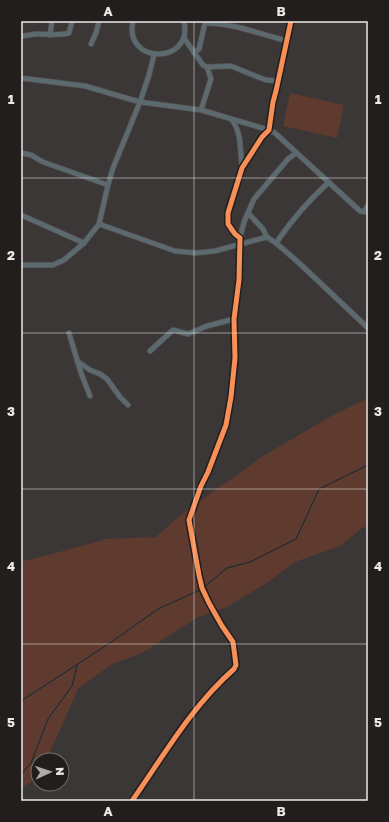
<svg xmlns="http://www.w3.org/2000/svg" width="389" height="822" font-family="'Golos Text',sans-serif">
	<style>
		.green { fill: #5f3a2e }
		.lines { fill: none; stroke-linecap: round; stroke-linejoin: round }
		.stream { stroke: #0c2934; stroke-width: 1 }
		.minor-casing { stroke: #565353; stroke-width: 6 }
		.minor { stroke: #5c6a70; stroke-width: 4.5 }
		.cycleway-casing { stroke: #211e1d; stroke-width: 8 }
		.cycleway { stroke: #f78f57; stroke-width: 5 }
		.grid { fill: none; stroke: #ede9e7; stroke-width: 1; stroke-opacity: 0.55 }
		.neatline { fill: none; stroke: #ede9e7; stroke-width: 1.5 }
		.grid-label { font-size: 13px; text-anchor: middle; font-weight: bold; fill: #ede9e7 }
	</style>
	<rect width="100%" height="100%" fill="#3a3736"/>
	<g class="green">
		<polygon points="290,93 344,105 337,138 283,126"/>
		<path d="M368,398V526L362,528L340,546L295,562L270,581L227,607L198,617L142,653L112,664L78,689L60,730L46,760H38C38,780 38,778 21,788V563L24,561L63,551L106,539L156,537L179,516L263,456L333,415Z"/>
	</g>
	<g class="lines">
		<g class="stream">
			<polyline points="204,587 227,568 250,562 296,539 319,489 368,465"/>
			<polyline points="21,701 110,643 158,609 200,590"/>
			<polyline points="21,774 31,763 48,719 72,686 77,666"/>
		</g>
		<g class="minor-casing">
			<g id="minor">
				<path d="M133,21C123,65 194,65 184,21"/>
				<polyline points="50,35 52,21"/>
				<path d="M21,36C26,36 32,34 37,34C47,34 59,36 69,33L72,21"/>
				<polyline points="184,38 203,65 207,67 231,66 258,77 266,80 279,81"/>
				<polyline points="91,44 96,33 99,21"/>
				<path d="M194,53L199,49L205,23C233,23 260,34 287,41"/>
				<polyline points="154,55 149,75 140,102 201,110 269,130 275,133 360,211 364,212 368,205"/>
				<polyline points="21,78 85,86 140,102 113,168 108,185 99,224 84,243 64,260 53,265 21,265"/>
				<polyline points="201,110 211,79 207,67"/>
				<path d="M232,120C242,133 240,152 242,168"/>
				<polyline points="21,153 31,155 43,162 108,185"/>
				<polyline points="248,213 263,229 267,237"/>
				<polyline points="21,215 84,243"/>
				<polyline points="99,224 175,251 196,253 215,251 267,237 276,243 298,262 368,328"/>
				<polyline points="240,238 244,222 254,199 288,159 296,153"/>
				<path d="M276,243C291,221 309,200 329,182"/>
				<polyline points="69,333 81,373 90,396"/>
				<polyline points="150,351 173,330 188,334 207,326 234,319"/>
				<polyline points="77,361 90,370 100,374 107,379 120,397 128,405"/>
				<path d="M132,801C164,755 192,706 234,669L236,665L233,642L222,626L209,603L202,588L199,575L189,520L201,486L208,472L226,425L231,397L235,358L234,319L239,280L240,238L235,234L228,224V213L242,168L262,137L269,130L273,102L276,91L291,21"/>
			</g>
		</g>
		<use href="#minor" class="minor"/>
		<g class="cycleway-casing">
			<path id="cycleway" d="M132,801C164,755 192,706 234,669L236,665L233,642L222,626L209,603L202,588L199,575L189,520L201,486L208,472L226,425L231,397L235,358L234,319L239,280L240,238L235,234L228,224V213L242,168L262,137L269,130L273,102L276,91L291,21"/>
		</g>
		<use href="#cycleway" class="cycleway"/>
	</g>
	<path class="grid" d="M194,21V801M21,178H368M21,333H368M21,489H368M21,644H368"/>
	<rect width="389" height="822" fill="none" stroke="#211e1d" stroke-width="44"/>
	<g transform="translate(50 772) rotate(87)"><circle r="19" fill="#211e1d" stroke="#736f6e"/>
	<path d="M0-3L7 15L0 10L-7 15Z" fill="#aeaba9"/>
	<text y="-6" font-size="11" font-weight="bold" text-anchor="middle" fill="#ede9e7">N</text>
	</g>
	<rect x="22" y="22" width="345" height="778" class="neatline"/>
	<g class="grid-label">
		<text x="108" y="16">A</text>
		<text x="281" y="16">B</text>
		<text x="11" y="104">1</text>
		<text x="378" y="104">1</text>
		<text x="11" y="260">2</text>
		<text x="378" y="260">2</text>
		<text x="11" y="416">3</text>
		<text x="378" y="416">3</text>
		<text x="11" y="571">4</text>
		<text x="378" y="571">4</text>
		<text x="11" y="727">5</text>
		<text x="378" y="727">5</text>
		<text x="108" y="816">A</text>
		<text x="281" y="816">B</text>
	</g>
</svg>
